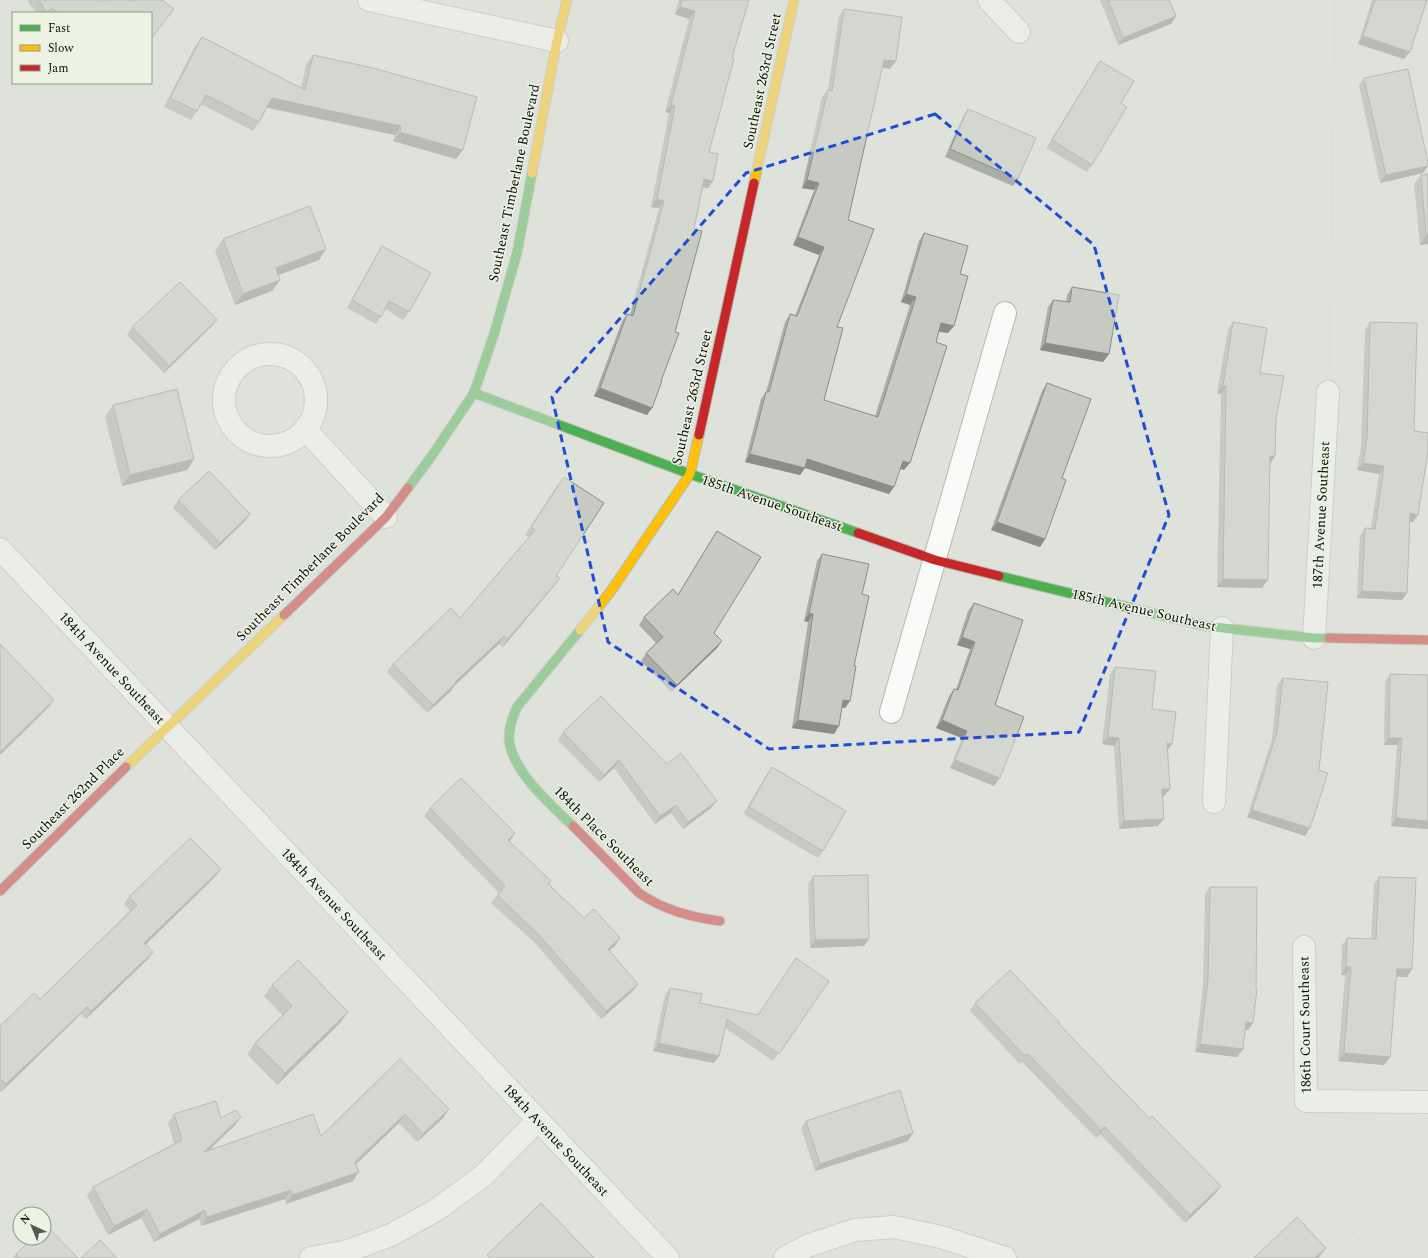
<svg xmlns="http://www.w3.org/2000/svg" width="1428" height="1258" font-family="Spectral,serif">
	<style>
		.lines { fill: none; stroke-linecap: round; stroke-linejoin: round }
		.street-casing { stroke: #b6b9b3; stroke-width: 24 }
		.fast-casing { stroke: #b6b9b3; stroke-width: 11 }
		.slow-casing { stroke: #b6b9b3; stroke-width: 11 }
		.jam-casing { stroke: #b6b9b3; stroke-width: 11 }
		.path { stroke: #c9cac7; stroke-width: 2.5; stroke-dasharray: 1 3; stroke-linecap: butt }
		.street { stroke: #fafbf9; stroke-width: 22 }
		.fast { stroke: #4caf50; stroke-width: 9 }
		.slow { stroke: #ffc107; stroke-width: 9 }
		.jam { stroke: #c62828; stroke-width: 9 }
		.wall { fill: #abaea8 }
		.shaded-wall { fill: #8b8d88 }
		.building { fill: #c7cac3; stroke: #8b8d88 }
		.marked { fill: none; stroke: #1d4ed8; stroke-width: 3; stroke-dasharray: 8 5; stroke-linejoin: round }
		.labels { text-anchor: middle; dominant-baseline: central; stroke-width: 3; stroke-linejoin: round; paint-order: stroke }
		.street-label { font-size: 14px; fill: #0c0e09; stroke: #ecf3e3 }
	</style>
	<rect width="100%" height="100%" fill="#dee2da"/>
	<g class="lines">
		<g class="street-casing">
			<g id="street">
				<polyline points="369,0 557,41"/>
				<polyline points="989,0 1019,32"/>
				<circle cx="270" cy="400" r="46"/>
				<polyline points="306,430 386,517"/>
				<polyline points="0,549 668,1258"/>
				<polyline points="1314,638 1328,392"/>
				<polyline points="891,712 1005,313"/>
				<polyline points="1214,802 1222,628"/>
				<polyline points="1304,947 1306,1101 1428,1102"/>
				<polyline points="311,1258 348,1251 391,1235 436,1210 483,1176 538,1120"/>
				<polyline points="785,1258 807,1246 855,1230 894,1227 941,1237 1005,1258"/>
			</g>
		</g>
		<g class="fast-casing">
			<g id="fast">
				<polyline points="474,393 690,474 858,533"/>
				<polyline points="408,488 431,457 474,393 494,334 517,253 532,173"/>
				<polyline points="999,576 1205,626 1314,638 1329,638"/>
				<path d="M573,826C551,805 510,770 509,737C509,726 513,717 517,707L580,630"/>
			</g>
		</g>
		<g class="slow-casing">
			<g id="slow">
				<polyline points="532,173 557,41 567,0"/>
				<polyline points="754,183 794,0"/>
				<polyline points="580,630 611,591 690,474 699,435"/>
				<polyline points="126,767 284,615"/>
			</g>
		</g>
		<g class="jam-casing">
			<g id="jam">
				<polyline points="699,435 754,183"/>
				<polyline points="858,533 935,560 999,576"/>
				<polyline points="284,615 386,517 408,488"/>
				<polyline points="1329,638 1428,640"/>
				<path d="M573,826L639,893C664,910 690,917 720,921"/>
				<polyline points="0,891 126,767"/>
			</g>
		</g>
		<g class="path">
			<polyline points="1329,365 1335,0"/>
			<path d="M1306,1183C1329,1206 1356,1228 1369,1258"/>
		</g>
		<use href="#street" class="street"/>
		<use href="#fast" class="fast"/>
		<use href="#slow" class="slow"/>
		<use href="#jam" class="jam"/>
	</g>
	<g class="wall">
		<polygon points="27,0 102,0 103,2 135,1 168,17 151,13 36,13"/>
		<polygon points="679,0 749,0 732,58 709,152 708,188 703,187 647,415 594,396 622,321 627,314 630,315 659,208 651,207 669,113 665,112 689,19 675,14"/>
		<polygon points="1100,0 1169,0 1176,16 1171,24 1118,45"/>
		<polygon points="1372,0 1427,0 1404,59 1358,44"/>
		<polygon points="844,9 896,61 890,69 882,68 848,220 837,327 824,400 875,416 910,305 901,302 919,241 924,233 960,274 948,333 939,332 904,470 900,469 889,494 805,468 800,475 745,462 761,399 766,392 785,322 790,314 795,316 819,255 793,245 814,190 802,188 822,97 828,90 839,16"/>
		<polygon points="202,37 301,88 306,64 313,55 463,150 456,159 393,141 395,135 267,108 259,122 253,131 201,104 197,111 191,120 164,107 195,46"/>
		<polygon points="1100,61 1121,103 1092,165 1087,172 1046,148 1095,69"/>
		<polygon points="1364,78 1423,173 1380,183 1359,85"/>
		<polygon points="968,109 1018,179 1013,186 945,157 963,116"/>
		<polygon points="1421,175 1428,244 1420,245 1414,184"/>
		<polygon points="223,239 319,260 278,275 272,291 235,305 215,251"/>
		<polygon points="382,246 409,312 403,320 385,309 376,324 347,308 377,254"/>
		<polygon points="1072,287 1109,354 1103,362 1040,350 1048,307 1053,300 1066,302 1067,295"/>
		<polygon points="217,320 211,327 164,373 127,335 132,327"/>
		<polygon points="1233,322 1260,373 1276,419 1275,456 1270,464 1262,588 1217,587 1221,394 1217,393 1228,330"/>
		<polygon points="1370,322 1414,431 1418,515 1413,522 1410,522 1407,593 1402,600 1357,598 1360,536 1365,528 1371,528 1379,474 1357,470 1361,446 1365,330"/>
		<polygon points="1047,383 1062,478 1045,539 1040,547 991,530 1042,391"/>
		<polygon points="113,405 194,459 187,470 122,486 105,417"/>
		<polygon points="558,484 556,576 560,578 554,586 503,647 499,644 454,686 451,691 427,713 387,672 393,664 460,618 529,537 525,535"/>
		<polygon points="178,500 250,514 245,521 215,550 173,508"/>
		<polygon points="717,531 714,633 717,648 671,692 641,661 646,653 656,643 639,625 644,617 678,595 712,538"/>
		<polygon points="822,554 862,594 850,701 845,708 842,708 834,734 792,728 808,622 804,621 817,561"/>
		<polygon points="974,603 995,705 994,786 950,768 962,738 936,728 949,696 954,689 956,689 970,649 957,645 968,611"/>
		<polygon points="1115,667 1152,709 1167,751 1170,789 1164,796 1162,797 1158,826 1119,829 1114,746 1102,744 1110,674"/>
		<polygon points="1390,674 1428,829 1391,826 1397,745 1384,745 1385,682"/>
		<polygon points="1283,678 1310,828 1305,836 1247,817 1272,739 1277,685"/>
		<polygon points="563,732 667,764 711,808 683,829 671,813 655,824 614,768 599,782 558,740"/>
		<polygon points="772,767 823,851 818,858 743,814 767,774"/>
		<polygon points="430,808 509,841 551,881 549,884 584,918 620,938 615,946 609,951 638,984 633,991 601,1019 534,942 491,903 499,893 424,816"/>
		<polygon points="221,869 215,877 145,945 153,952 147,960 86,1019 81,1014 1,1092 0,1091 0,1026 40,999 130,911 124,904 129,897"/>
		<polygon points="813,876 869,939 864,946 810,948 808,884"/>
		<polygon points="1379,877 1412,969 1407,977 1396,977 1390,1057 1384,1065 1338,1061 1345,975 1341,975 1342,945 1347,938 1371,939 1374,884"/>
		<polygon points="1210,887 1248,1030 1245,1030 1243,1049 1237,1057 1195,1052 1203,987 1205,894"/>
		<polygon points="829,981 773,1061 725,1028 714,1063 653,1051 665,995 670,988 700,1003 757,1015"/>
		<polygon points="272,985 348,1012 340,1023 277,1085 247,1054 255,1043 283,1016 264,996"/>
		<polygon points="975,1003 1059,1025 1149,1118 1221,1186 1215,1194 1185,1223 1100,1134 1096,1138 1022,1062 1020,1064 970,1011"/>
		<polygon points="400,1059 443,1118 417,1142 399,1123 356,1164 353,1181 286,1204 285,1199 201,1226 199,1219 154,1242 141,1218 108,1235 87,1196 93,1187 174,1144 168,1123 174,1114 221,1118 241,1117 235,1125 209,1150 321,1136"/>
		<polygon points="806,1121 908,1141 815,1171 801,1128"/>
		<polygon points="16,1254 78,1258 13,1258"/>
	</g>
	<g class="shaded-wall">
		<polygon points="680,7 695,11 689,19 675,14"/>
		<polygon points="52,8 49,13 46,13 47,12"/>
		<polygon points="1176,16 1171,24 1118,45 1123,38"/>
		<polygon points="1363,36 1410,52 1404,59 1358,44"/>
		<polygon points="884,60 896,61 890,69 879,67"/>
		<polygon points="272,98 401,126 395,135 265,107"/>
		<polygon points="671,105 675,106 669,113 665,112"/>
		<polygon points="400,132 463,150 456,159 393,141"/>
		<polygon points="1428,166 1423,173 1380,183 1386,175"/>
		<polygon points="704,179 713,181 708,188 699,187"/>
		<polygon points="807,180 819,183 814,190 802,188"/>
		<polygon points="657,199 664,201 659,208 651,207"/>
		<polygon points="1426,235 1428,235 1428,244 1420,245"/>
		<polygon points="798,237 824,247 819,255 793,245"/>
		<polygon points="326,249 319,260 268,279 276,268"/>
		<polygon points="280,280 272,291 235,305 243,294"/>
		<polygon points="906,294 916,297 910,305 901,302"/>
		<polygon points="217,320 211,327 164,373 169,366"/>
		<polygon points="941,323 954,326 948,333 936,331"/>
		<polygon points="1045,343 1109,354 1103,362 1040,350"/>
		<polygon points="1223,386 1226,386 1221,394 1217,393"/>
		<polygon points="600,388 652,408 647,415 594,396"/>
		<polygon points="750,454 805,468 800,475 745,462"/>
		<polygon points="1270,456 1275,456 1270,464 1265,464"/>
		<polygon points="194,459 187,470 122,486 130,475"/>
		<polygon points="807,459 894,487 889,494 802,467"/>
		<polygon points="903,461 910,463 904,470 898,468"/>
		<polygon points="1363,463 1384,466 1379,474 1357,470"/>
		<polygon points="1410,513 1418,515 1413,522 1405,521"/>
		<polygon points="250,514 245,521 215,550 220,543"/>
		<polygon points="997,522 1045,539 1040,547 991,530"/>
		<polygon points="560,578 554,586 503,647 508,639"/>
		<polygon points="1223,579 1268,580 1262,588 1217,587"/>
		<polygon points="1362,591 1407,593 1402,600 1357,598"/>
		<polygon points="809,613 813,614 808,622 804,621"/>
		<polygon points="504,636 499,644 454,686 451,691 427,713 433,705 455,682"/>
		<polygon points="962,637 975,642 970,649 957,645"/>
		<polygon points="722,641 717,648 671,692 677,685"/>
		<polygon points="54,700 49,707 0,755 0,752"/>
		<polygon points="843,700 850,701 845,708 838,707"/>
		<polygon points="798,720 839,726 834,734 792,728"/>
		<polygon points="942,720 967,731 962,738 936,728"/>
		<polygon points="1108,737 1119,738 1114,746 1102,744"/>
		<polygon points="1389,738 1402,738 1397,745 1384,745"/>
		<polygon points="1167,743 1172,744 1167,751"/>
		<polygon points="619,760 614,768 599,782 604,775"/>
		<polygon points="955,760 1000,778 994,786 950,768"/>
		<polygon points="1162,789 1170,789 1164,796 1156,797"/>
		<polygon points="717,801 711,808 683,829 688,822"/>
		<polygon points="676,805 671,813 655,824 660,816"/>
		<polygon points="1252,810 1310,828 1305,836 1247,817"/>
		<polygon points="1396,818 1428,821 1428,829 1391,826"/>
		<polygon points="1164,819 1158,826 1119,829 1124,821"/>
		<polygon points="515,833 510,841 502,847 508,840"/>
		<polygon points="221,869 215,877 139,951 144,943"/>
		<polygon points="620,938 615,946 602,957 608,949"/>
		<polygon points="869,939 864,946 810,948 815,940"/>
		<polygon points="153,952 147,960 86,1019 91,1011"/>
		<polygon points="1346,967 1351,967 1345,975 1341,975"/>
		<polygon points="1397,969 1412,969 1407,977 1391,976"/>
		<polygon points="638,984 633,991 601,1019 606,1011"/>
		<polygon points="87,1007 81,1014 1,1092 6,1084"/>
		<polygon points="348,1012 340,1023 277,1085 285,1073"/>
		<polygon points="1246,1022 1253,1023 1248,1030 1240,1029"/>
		<polygon points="659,1043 719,1056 714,1063 653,1051"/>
		<polygon points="1200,1044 1243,1049 1237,1057 1195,1052"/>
		<polygon points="1344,1053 1390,1057 1384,1065 1338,1061"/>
		<polygon points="449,1109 443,1118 417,1142 423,1134"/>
		<polygon points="405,1114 399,1123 349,1171 355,1162"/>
		<polygon points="241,1117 235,1125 198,1161 204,1152"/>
		<polygon points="1105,1127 1100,1134 1096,1138 1101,1130"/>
		<polygon points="913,1133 908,1141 815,1171 820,1164"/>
		<polygon points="359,1172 353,1181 286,1204 292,1195"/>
		<polygon points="1221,1186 1215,1194 1185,1223 1190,1215"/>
		<polygon points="291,1190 285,1199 201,1226 207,1217"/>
		<polygon points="147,1209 141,1218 108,1235 114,1226"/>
		<polygon points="205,1210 199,1219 154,1242 160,1234"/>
		<polygon points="1326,1248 1321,1255 1318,1258 1315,1258"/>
	</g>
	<g class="building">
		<polygon points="38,0 102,0 103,2 105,0 133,0 135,1 136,0 162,0 174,9 151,39 151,13 59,13 52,8 47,12"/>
		<polygon points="682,0 749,0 732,58 734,59 709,152 718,154 713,181 704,179 694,229 702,231 675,332 679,333 661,381 662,381 652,408 600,388 627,314 633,316 664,201 657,199 675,106 671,105 695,11 680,7"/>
		<polygon points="1108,0 1169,0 1176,16 1123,38"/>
		<polygon points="1375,0 1427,0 1410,52 1363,36"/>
		<polygon points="844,9 902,17 896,61 884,60 848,220 874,229 837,327 843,328 824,400 878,417 916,297 906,294 924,233 968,246 960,274 968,276 954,326 941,323 936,342 947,346 910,463 903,461 894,487 807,459 805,468 750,454 766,392 769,392 790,314 797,316 824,247 798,237 819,183 807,180 828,90 832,91"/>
		<polygon points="202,37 305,90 313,55 373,68 477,97 463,150 400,132 401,126 272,98 259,122 206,95 197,111 170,98"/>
		<polygon points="1100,61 1134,81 1121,103 1127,107 1092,165 1052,140"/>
		<polygon points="1408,69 1428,163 1428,166 1386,175 1364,78"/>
		<polygon points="968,109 1036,138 1018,179 950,149"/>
		<polygon points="1428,174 1428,235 1426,235 1421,175"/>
		<polygon points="310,206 326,249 276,268 280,280 243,294 223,239"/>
		<polygon points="382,246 431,273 409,312 389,301 381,317 352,300"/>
		<polygon points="180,282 217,320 169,366 132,327"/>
		<polygon points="1072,287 1119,295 1109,354 1045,343 1053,300 1070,302"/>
		<polygon points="1233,322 1267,328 1260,373 1284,376 1276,419 1275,456 1270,456 1268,580 1223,579 1226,386 1223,386"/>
		<polygon points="1370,322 1417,323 1414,431 1428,433 1428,451 1418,515 1410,513 1407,593 1362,591 1365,528 1375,529 1384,466 1363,463 1367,438"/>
		<polygon points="1047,383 1091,399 1062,478 1066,480 1045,539 997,522"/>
		<polygon points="177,389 194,459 130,475 113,405"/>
		<polygon points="209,471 250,514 220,543 178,500"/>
		<polygon points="564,477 604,503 556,576 560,578 508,639 504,636 455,682 456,683 433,705 393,664 451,608 460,618 535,530 531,527"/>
		<polygon points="717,531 761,557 714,633 722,641 677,685 646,653 663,637 644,617 673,589 678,595"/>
		<polygon points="822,554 869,564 862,594 869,596 854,666 856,666 850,701 843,700 839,726 798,720 813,614 809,613"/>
		<polygon points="974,603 1023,620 995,705 1024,717 1000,778 955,760 967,731 942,720 954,689 958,690 975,642 962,637"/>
		<polygon points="0,644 54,700 0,752"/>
		<polygon points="1115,667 1156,671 1152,709 1176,712 1172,744 1167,743 1170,789 1162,789 1164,819 1124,821 1119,738 1108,737"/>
		<polygon points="1390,674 1428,675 1428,821 1396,818 1402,738 1389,738"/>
		<polygon points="1283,678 1328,682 1319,770 1328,773 1310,828 1252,810 1277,732"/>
		<polygon points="601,696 667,764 681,753 717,801 688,822 676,805 660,816 619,760 604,775 563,732"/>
		<polygon points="772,767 846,811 823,851 749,807"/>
		<polygon points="461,778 515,833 508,840 551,881 548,884 584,918 594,909 620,938 608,949 638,984 606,1011 539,935 497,895 505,886 430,808"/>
		<polygon points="190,838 221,869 144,943 153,952 91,1011 87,1007 6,1084 2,1080 0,1082 0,1026 34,993 40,999 137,905 129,897"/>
		<polygon points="868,875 869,939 815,940 813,876"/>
		<polygon points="1379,877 1416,878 1412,969 1397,969 1390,1057 1344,1053 1351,967 1346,967 1347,938 1376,939"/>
		<polygon points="1210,887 1257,887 1256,989 1257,989 1253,1023 1246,1022 1243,1049 1200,1044 1208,980"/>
		<polygon points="796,958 829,981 779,1054 727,1019 719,1056 659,1043 670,988 702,994 700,1003 758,1015"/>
		<polygon points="298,960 348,1012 285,1073 255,1043 292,1006 272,985"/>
		<polygon points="1010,970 1060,1023 1059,1024 1149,1118 1152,1116 1221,1186 1190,1215 1105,1127 1101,1130 1028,1054 1025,1056 975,1003"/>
		<polygon points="400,1059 449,1109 423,1134 405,1114 355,1162 359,1172 292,1195 291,1190 207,1217 205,1210 160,1234 147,1209 114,1226 93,1187 182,1140 174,1114 216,1101 221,1118 236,1110 241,1117 204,1152 313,1114 321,1136"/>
		<polygon points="900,1090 913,1133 820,1164 806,1121"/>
		<polygon points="541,1203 594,1258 490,1258 487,1255"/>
		<polygon points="1297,1217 1326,1248 1315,1258 1254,1258"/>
		<polygon points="46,1225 78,1258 19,1258 16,1254 33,1238 44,1238 44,1227"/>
		<polygon points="100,1240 117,1258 81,1258"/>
	</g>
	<path d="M0 0H1428V1258H0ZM935,114L1094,245L1169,515L1079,732L769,749L608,642L552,397L746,173Z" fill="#dee2da" fill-opacity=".55" fill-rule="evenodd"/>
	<path class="marked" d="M935,114L1094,245L1169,515L1079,732L769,749L608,642L552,397L746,173Z"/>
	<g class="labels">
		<g class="street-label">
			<text transform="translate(762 81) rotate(-78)">Southeast 263rd Street</text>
			<text transform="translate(514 183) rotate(-78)">Southeast Timberlane Boulevard</text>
			<text transform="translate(692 397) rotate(-77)">Southeast 263rd Street</text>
			<text transform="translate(772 503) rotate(19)">185th Avenue Southeast</text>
			<text transform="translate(1321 515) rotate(-87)">187th Avenue Southeast</text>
			<text transform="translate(310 567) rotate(-45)">Southeast Timberlane Boulevard</text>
			<text transform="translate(1144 610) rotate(13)">185th Avenue Southeast</text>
			<text transform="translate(112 668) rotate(47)">184th Avenue Southeast</text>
			<text transform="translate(73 798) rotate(-45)">Southeast 262nd Place</text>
			<text transform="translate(604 836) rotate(45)">184th Place Southeast</text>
			<text transform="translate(334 904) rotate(47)">184th Avenue Southeast</text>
			<text transform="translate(1305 1025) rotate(-91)">186th Court Southeast</text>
			<text transform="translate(556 1140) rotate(47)">184th Avenue Southeast</text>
		</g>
	</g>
	<rect x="12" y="12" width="140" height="72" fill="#ecf3e3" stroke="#92978c"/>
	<rect x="20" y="25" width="20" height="6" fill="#4caf50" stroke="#92978c"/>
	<text x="48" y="32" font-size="12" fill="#0c0e09">Fast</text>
	<rect x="20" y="45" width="20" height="6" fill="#ffc107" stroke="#92978c"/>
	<text x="48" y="52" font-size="12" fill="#0c0e09">Slow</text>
	<rect x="20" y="65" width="20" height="6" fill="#c62828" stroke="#92978c"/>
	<text x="48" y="72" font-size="12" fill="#0c0e09">Jam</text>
	<g transform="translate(32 1226) rotate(316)"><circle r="19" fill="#ecf3e3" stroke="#92978c"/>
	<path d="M0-3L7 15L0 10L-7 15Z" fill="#565852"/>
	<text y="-6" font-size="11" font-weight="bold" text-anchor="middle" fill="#0c0e09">N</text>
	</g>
</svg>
